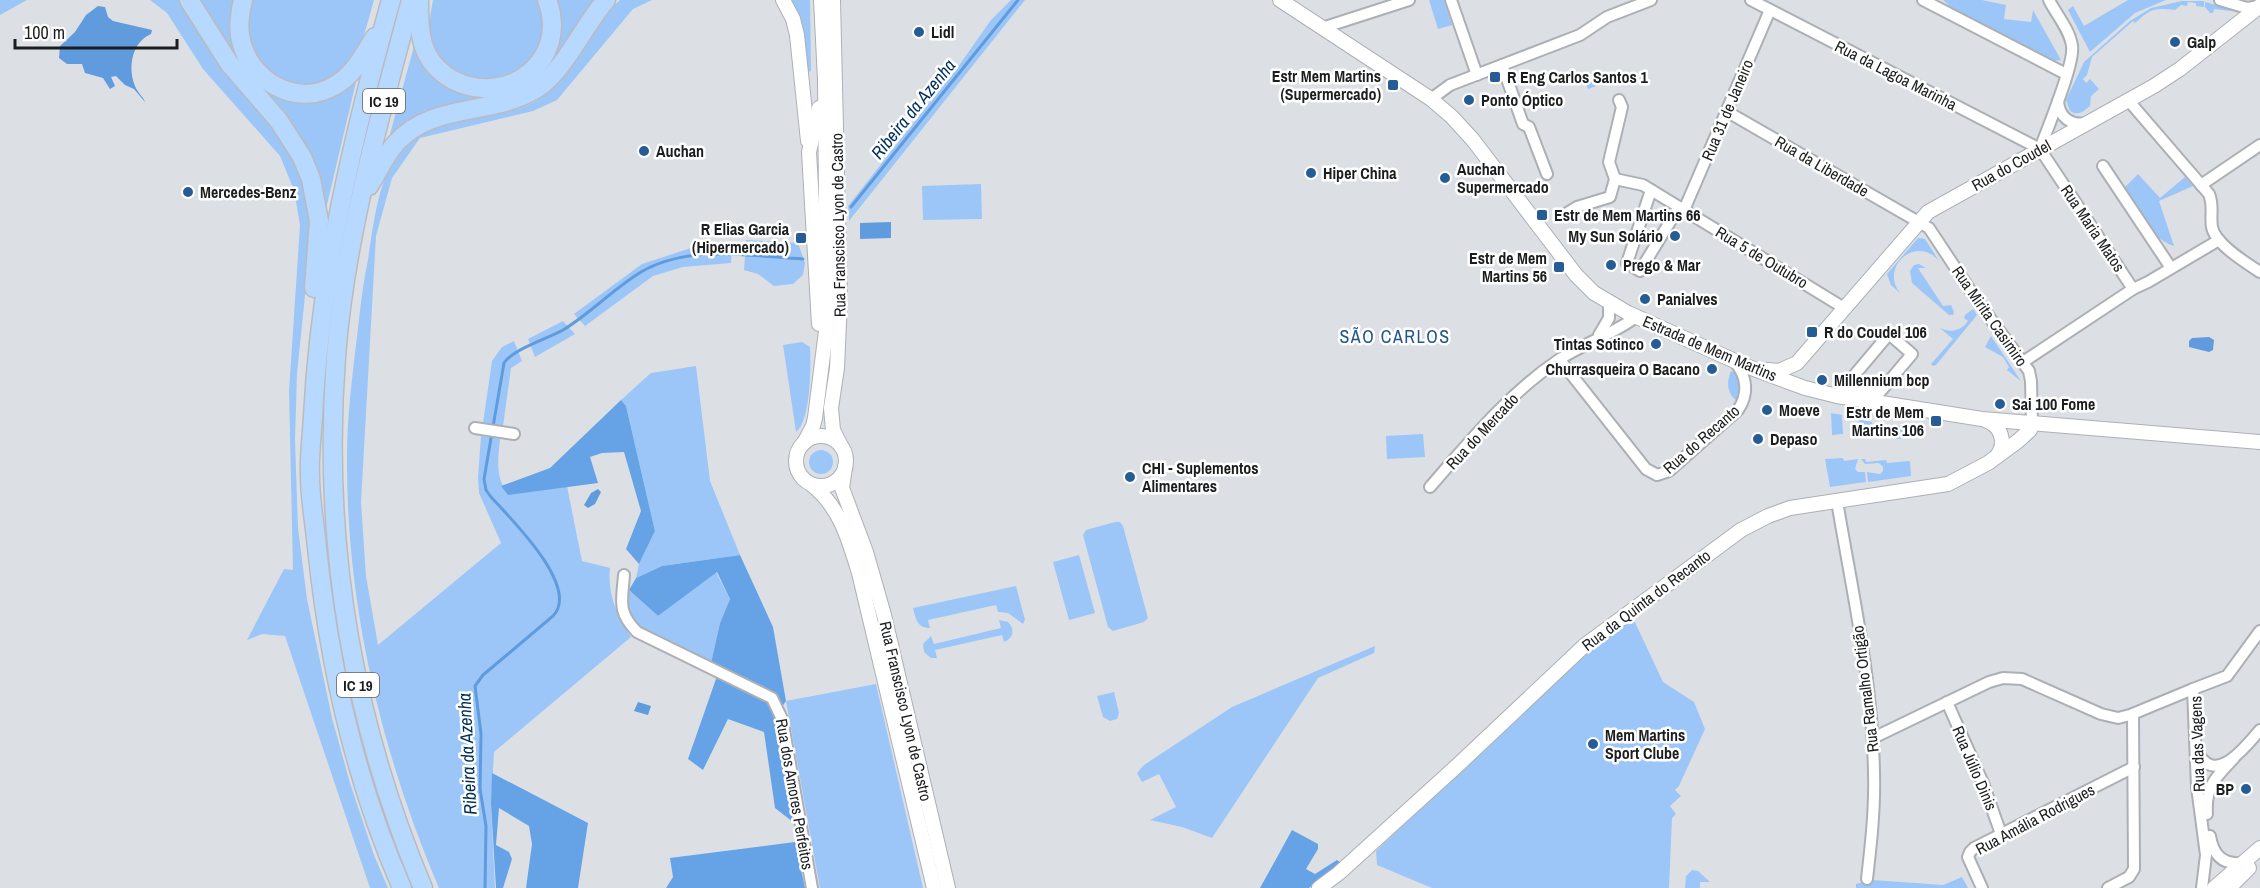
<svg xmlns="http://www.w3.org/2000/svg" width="2260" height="888" font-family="'Archivo Narrow',sans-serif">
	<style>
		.green { fill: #9cc6f7 }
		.forest { fill: #66a3e6 }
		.water { fill: #5f9bdd }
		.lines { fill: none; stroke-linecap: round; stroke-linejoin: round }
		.stream { stroke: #5f9bdd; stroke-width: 3 }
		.minor-casing { stroke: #acb0b5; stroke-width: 14 }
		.tertiary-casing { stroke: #acb0b5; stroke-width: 16 }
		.trunk-casing { stroke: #bbbbbc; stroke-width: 21 }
		.minor { stroke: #fff; stroke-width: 10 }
		.tertiary { stroke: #fff; stroke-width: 14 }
		.trunk { stroke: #b7d8ff; stroke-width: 18 }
		.poi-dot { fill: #265c95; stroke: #fff; stroke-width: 2 }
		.labels { text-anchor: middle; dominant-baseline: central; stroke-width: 5; stroke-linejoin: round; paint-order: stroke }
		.shield { fill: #fff; stroke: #606162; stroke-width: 1.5 }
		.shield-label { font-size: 15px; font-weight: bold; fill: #1c1d1f }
		.poi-label { font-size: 16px; font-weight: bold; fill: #1c1d1f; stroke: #fff; text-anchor: start }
		.street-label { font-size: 16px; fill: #1c1d1f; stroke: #fff }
		.water-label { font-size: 18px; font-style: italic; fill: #022f5a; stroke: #fff }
		.neighbourhood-label { font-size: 18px; letter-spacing: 1.5px; fill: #255689; stroke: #fff }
	</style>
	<rect width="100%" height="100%" fill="#dce0e5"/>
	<g class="green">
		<polygon points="0,0 27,0 0,15"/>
		<polygon points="150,0 183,0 267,114 301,166 312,227 297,374 295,439 298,528 307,599 332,718 350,783 374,855 388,888 370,888 285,636 262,634 247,640 284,569 293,570 289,391 300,225 294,190 280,156 203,69 167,13"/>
		<polygon points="198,0 238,0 236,8 268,90 356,82 326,209 324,209"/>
		<path d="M252,0H374C367,23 363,49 346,67C317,98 273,91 255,53C252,48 248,42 247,36C245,25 250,11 252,0Z"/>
		<path d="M433,0H542C564,92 442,106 430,37C428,24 431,12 433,0Z"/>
		<polygon points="556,0 596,0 545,74 501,97 439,107 424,114 396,135 390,134 416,39 443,83 533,78"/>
		<path d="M620,0H652L633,9L557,100L533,111L420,138L392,178L376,236L361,502L366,576L378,645L501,543L479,493L478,477L481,436L500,439C498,459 495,477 508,494L567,486L582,561L610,568C607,593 617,616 631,637L494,752L491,804L495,888H439C381,752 346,605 347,457C347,422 351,387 355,353C359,324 361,294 367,265C373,231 377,178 400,151C416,131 443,119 468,115C496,110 517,115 542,97C569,78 579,47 598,22C604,13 613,7 620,0Z"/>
		<polygon points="790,0 810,0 811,71 806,73 799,18"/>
		<polygon points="1011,0 1025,0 849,221 848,206 960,64 991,20"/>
		<polygon points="1429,0 1444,0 1452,25 1438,29"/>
		<polygon points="1943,0 1982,0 2006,5 2004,19 2031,22 2033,10 2061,60 2053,61 1952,8"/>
		<polygon points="2128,0 2166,0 2135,13 2090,52 2068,10 2073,6 2084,26"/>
		<path d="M2182,1H2204V7L2196,6V3L2188,2L2187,6L2181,5L2175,10C2154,8 2152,8 2135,23L2133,21L2092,57L2087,75L2083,79L2086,83L2090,79L2099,89L2091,96L2090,106C2083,112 2078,116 2070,111L2066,100L2084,62L2130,21L2151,8Z"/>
		<polygon points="2205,2 2231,9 2230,11 2214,9 2213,13 2210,13 2205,7"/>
		<polygon points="1613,73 1615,79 1588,89 1586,83"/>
		<path d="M2138,174L2160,198L2185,177L2193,186L2159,201L2174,246C2150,239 2137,208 2124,188Z"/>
		<polygon points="981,184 982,219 923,220 922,186"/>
		<path d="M1918,238L1925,239L1939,261C1916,234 1878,268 1901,294L1891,285L1887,274Z"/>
		<polygon points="746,240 798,243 805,263 803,275 793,284 774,286 758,274 744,270"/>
		<polygon points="694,247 732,247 731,263 683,267 653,276 585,326 574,314 642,264"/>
		<polygon points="1919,264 1926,268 1918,268 1943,306 1951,305 1954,312 1953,315 1949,315 1912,283 1910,271 1914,265"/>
		<path d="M1973,309L1977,315L1936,365L1933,366L1931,364L1953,339L1940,328C1951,333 1961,331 1968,321L1964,318L1965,315Z"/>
		<polygon points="563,321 575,334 535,357 528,339"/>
		<polygon points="1991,336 2021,381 2007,370 2009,367 2003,357 1985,347"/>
		<polygon points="514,341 522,361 511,368 503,426 483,423 492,361 502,347"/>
		<path d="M802,342L810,347C811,366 811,420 796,432L783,345Z"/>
		<polygon points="696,366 710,481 740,555 662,566 636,578 639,564 655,531 626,406 621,400 651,373"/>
		<path d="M1731,371L1734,372L1739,383L1737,401C1727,394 1726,382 1731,371Z"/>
		<polygon points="1831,413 1842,415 1843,434 1832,435"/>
		<polygon points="1858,419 1872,422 1873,434 1859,435"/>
		<polygon points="1895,425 1915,428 1916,437 1896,439"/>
		<polygon points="1423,434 1425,457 1387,459 1386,436"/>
		<circle cx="821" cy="462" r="12"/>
		<polygon points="1843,458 1844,461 1858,459 1855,469 1858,472 1865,472 1866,482 1830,487 1825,459"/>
		<polygon points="1861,459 1865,459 1866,462 1886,460 1887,463 1910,461 1911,476 1868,482 1867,472 1880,474 1883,471 1883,467 1879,463 1865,464"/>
		<polygon points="1115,522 1120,522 1123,526 1148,618 1144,622 1113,631 1108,627 1083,535 1086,530"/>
		<polygon points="1079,555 1095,613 1069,620 1053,562"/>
		<path d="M716,572L730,599L720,623L711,663C692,654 639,633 629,617C625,610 627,598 629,590L658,616Z"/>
		<path d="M1016,586L1025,620L1023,624L1008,613L998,612L996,605L928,620L930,628C917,628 916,619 913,608Z"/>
		<polygon points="1633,618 1663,682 1694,702 1705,729 1679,786 1675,790 1681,796 1670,806 1676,814 1672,818 1669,888 1432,888 1377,865 1376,851 1568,668"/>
		<path d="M999,620L1008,622C1015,629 1014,638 1004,642L1002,635L935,650L937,658H931L924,652L923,644L931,636L934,644L1001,628Z"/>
		<polygon points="1375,646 1374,653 1318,678 1212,838 1182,827 1150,820 1176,807 1159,774 1142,782 1137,773 1144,765 1232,707"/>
		<polygon points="876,684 923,888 820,888 786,701"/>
		<polygon points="1114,692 1119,713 1117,719 1110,721 1103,717 1097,696"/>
		<polygon points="1692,870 1698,871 1710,882 1700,882 1700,888 1685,888 1686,876"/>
		<polygon points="1962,877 1968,888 1856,888 1856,884 1873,880 1943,885"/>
	</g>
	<g class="forest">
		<polygon points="621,400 626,406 655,531 639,564 626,549 641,511 624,452 602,453 590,457 598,483 508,495 501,486 550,468"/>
		<polygon points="740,555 773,627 786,701 775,717 793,822 775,808 764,732 728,719 703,770 688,759 716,679 711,663 720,623 730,599 717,572 658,616 629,590 636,578 662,566"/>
		<polygon points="492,773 588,823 578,888 526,888 532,844 529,826 499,808 496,845 509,852 512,859 503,888 496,888 491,804"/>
		<polygon points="1292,830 1318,844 1318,849 1306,869 1315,874 1337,860 1341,863 1309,888 1260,888"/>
		<polygon points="795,842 805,888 666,888 673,877 670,858"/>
	</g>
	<g class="water">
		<path d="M98,6L105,7L108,17L113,21L152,30L151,34C130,43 127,72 137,90C140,95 144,98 145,102L134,89L125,85L116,76L111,77L115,86L110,89L103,78L85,73L82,64H67L59,58L60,46L75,32L86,15Z"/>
		<polygon points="891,222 891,238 860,239 860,223"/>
		<polygon points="2209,337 2214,340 2213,350 2209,352 2189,347 2189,341 2192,338"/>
		<polygon points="598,489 601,492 595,504 588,508 584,505 591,493"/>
		<polygon points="638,702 651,706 648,715 634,711"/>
	</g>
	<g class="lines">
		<g class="stream">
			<polyline points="851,207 1018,0"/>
			<path d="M485,888L486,826L480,789L481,734L475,686L483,675L553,616C581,587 510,518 491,497L486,490L484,479L504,363C513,349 547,339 563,330C591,313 613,289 641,272C689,244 749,256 803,259"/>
		</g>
		<g class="minor-casing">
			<g id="minor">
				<polyline points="1451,0 1477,75"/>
				<polyline points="1751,0 2040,149"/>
				<polyline points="1923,0 2066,74"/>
				<polyline points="2220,0 2247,8 2260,6"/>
				<polyline points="1322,28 1409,0"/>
				<polyline points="1502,65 1523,124 1529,127 1547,174"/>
				<polyline points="1431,99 1450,85 1580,35 1607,17 1651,0"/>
				<path d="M2128,100L2209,194C2214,206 2210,215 2212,227C2215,244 2246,263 2260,272"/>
				<path d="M2058,101C2059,117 2071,126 2086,123"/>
				<polyline points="1726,111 1929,228 1976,299 2029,371 2031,381 2032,424"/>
				<path d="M2040,149C2047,129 2075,64 2072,46C2070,30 2056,14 2049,0"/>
				<polyline points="2103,166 2171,268"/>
				<polyline points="1615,179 1643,185 1844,308"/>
				<polyline points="2201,185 2260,145"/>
				<polyline points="1651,190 1627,263 1640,271 1679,207"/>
				<polyline points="1684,210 1770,10"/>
				<polyline points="1564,215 1577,207 1610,197 1615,179 1609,162 1622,107 1619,100"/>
				<polyline points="2133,289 2148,282 2219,240"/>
				<polyline points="1599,335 1609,318 1609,303"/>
				<path d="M1560,360L1646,469L1657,475L1669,471L1738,410C1749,394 1747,377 1735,362"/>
				<polyline points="2023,362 2133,289 2040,149"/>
				<polyline points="1837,396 1846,385 1880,392 1912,354 1889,334 1846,385"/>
				<polyline points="475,428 514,434"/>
				<path d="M1430,487C1470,441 1509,393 1560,359C1585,343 1613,334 1636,317"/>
				<path d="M1837,501C1852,591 1873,682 1874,774C1875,809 1871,844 1867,879"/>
				<path d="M624,575C622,602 617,611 637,632L772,698L782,719L812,888"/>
				<polyline points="1947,702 1983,783 2001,834"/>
				<polyline points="1873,738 1989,682 2003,678 2022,679 2101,714 2118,718 2130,715 2193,689"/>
				<path d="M2196,750C2215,788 2245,747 2260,730"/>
				<path d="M2207,814C2205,786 2216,777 2234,758"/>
				<path d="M2210,836C2213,854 2222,865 2242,863"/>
				<polyline points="1982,888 1968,857 1970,852 1974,848 2134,767"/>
				<polyline points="2108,888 2129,877 2134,869 2133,714"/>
				<polyline points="2202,888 2206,855 2197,787 2193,689 2227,676 2260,631"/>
			</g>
		</g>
		<g class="tertiary-casing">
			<g id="tertiary">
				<polyline points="783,0 793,19 797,35 808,141"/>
				<polyline points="833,0 840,300 837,368 831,408 833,430 842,448"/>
				<polyline points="1280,0 1431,99 1452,117 1473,140 1576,275 1594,293 1628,313 1746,366 1805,388 1837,396 1982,419 2260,442"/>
				<polyline points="819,324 809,152 819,108"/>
				<polyline points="1768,370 1779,371 1797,363 1928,212 2154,86 2180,69 2260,6"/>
				<path d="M1985,420C2001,425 2007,442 1997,456"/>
				<circle cx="821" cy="461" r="25"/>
				<polyline points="804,443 813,426 815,418 827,323 825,80 821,0"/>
				<polyline points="845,467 842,488 866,552 884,615 948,888"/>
				<path d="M812,485C840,507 849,540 859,573L934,888"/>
				<polyline points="1319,888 1339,873 1459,764 1584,646 1741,530 1768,516 1790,508 1948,484 1988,463 2018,441 2030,430 2032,424"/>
				<polyline points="2214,888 2260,848"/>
				<polyline points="2229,888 2249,868"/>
			</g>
		</g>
		<g class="trunk-casing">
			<g id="trunk">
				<polyline points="189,0 229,63 279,121 302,157 311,179 319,221 314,288"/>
				<path d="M243,0C239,17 237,33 244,50C257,85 300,106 334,86C354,75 363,56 375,37"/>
				<path d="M391,0C353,136 320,275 313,416C312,436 309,456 310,476C310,500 315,524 317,548C329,664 355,781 402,888"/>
				<path d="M411,0C380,117 345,236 336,357C322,542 351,717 423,888"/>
				<path d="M419,0C419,18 419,38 427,54C433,66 442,74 453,80C508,108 570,60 547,0"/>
				<path d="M369,186C378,172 385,155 396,143C434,101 494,117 539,87C565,69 584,25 606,0"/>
			</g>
		</g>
		<use href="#minor" class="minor"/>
		<use href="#tertiary" class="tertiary"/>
		<use href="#trunk" class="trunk"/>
	</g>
	<g class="poi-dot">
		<circle cx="919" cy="32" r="6"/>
		<circle cx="2175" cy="42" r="6"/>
		<rect x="1489" y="71" width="12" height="12" rx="3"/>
		<rect x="1387" y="79" width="12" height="12" rx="3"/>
		<circle cx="1469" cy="100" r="6"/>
		<circle cx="644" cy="151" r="6"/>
		<circle cx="1311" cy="173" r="6"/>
		<circle cx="1445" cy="178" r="6"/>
		<circle cx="188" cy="192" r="6"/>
		<rect x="1536" y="209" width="12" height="12" rx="3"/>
		<circle cx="1675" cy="236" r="6"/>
		<rect x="795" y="232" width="12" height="12" rx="3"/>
		<circle cx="1611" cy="265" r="6"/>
		<rect x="1553" y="261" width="12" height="12" rx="3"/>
		<circle cx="1645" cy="299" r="6"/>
		<rect x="1806" y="326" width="12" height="12" rx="3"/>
		<circle cx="1656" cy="344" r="6"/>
		<circle cx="1712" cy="369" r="6"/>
		<circle cx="1822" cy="380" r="6"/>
		<circle cx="2000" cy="404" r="6"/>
		<circle cx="1767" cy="410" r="6"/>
		<rect x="1930" y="415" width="12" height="12" rx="3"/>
		<circle cx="1758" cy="439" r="6"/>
		<circle cx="1130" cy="477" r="6"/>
		<circle cx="1593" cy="744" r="6"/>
		<circle cx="2246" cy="789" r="6"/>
	</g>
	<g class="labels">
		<g class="shield">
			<rect x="363" y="89" width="42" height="24" rx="4.5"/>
			<rect x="337" y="673" width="42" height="24" rx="4.5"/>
		</g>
		<g class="shield-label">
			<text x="384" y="101">IC 19</text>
			<text x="358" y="685">IC 19</text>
		</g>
		<g class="poi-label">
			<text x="931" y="32">Lidl</text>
			<text x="2187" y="42">Galp</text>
			<text x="1381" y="76" text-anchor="end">Estr Mem Martins<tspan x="1381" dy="18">(Supermercado)</tspan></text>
			<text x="1507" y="77">R Eng Carlos Santos 1</text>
			<text x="1481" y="100">Ponto Óptico</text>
			<text x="656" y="151">Auchan</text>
			<text x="1457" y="169">Auchan<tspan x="1457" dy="18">Supermercado</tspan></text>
			<text x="1323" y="173">Hiper China</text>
			<text x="200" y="192">Mercedes-Benz</text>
			<text x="1554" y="215">Estr de Mem Martins 66</text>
			<text x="789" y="229" text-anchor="end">R Elias Garcia<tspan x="789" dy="18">(Hipermercado)</tspan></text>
			<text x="1663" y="236" text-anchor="end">My Sun Solário</text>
			<text x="1547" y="258" text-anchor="end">Estr de Mem<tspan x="1547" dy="18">Martins 56</tspan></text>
			<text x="1623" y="265">Prego &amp; Mar</text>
			<text x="1657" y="299">Panialves</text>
			<text x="1824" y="332">R do Coudel 106</text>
			<text x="1644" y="344" text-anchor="end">Tintas Sotinco</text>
			<text x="1700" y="369" text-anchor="end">Churrasqueira O Bacano</text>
			<text x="1834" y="380">Millennium bcp</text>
			<text x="2012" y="404">Sai 100 Fome</text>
			<text x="1779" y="410">Moeve</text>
			<text x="1924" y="412" text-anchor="end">Estr de Mem<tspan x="1924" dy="18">Martins 106</tspan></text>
			<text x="1770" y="439">Depaso</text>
			<text x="1142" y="468">CHI - Suplementos<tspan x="1142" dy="18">Alimentares</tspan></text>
			<text x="1605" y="735">Mem Martins<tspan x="1605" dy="18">Sport Clube</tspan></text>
			<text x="2234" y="789" text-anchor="end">BP</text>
		</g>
		<g class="street-label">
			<text transform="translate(1896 75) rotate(27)">Rua da Lagoa Marinha</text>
			<text transform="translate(1727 110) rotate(-67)">Rua 31 de Janeiro</text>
			<text transform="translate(2011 165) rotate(-29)">Rua do Coudel</text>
			<text transform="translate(1822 166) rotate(30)">Rua da Liberdade</text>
			<text transform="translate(838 225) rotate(-91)">Rua Franscisco Lyon de Castro</text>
			<text transform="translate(2093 228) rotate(56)">Rua Maria Matos</text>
			<text transform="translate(1762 257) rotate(31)">Rua 5 de Outubro</text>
			<text transform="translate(1990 316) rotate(55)">Rua Mirita Casimiro</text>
			<text transform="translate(1710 348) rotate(23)">Estrada de Mem Martins</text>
			<text transform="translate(1482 431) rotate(-47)">Rua do Mercado</text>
			<text transform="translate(1701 439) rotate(-41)">Rua do Recanto</text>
			<text transform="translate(1646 600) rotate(-37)">Rua da Quinta do Recanto</text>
			<text transform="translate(1865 689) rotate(-97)">Rua Ramalho Ortigão</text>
			<text transform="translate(906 711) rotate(77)">Rua Franscisco Lyon de Castro</text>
			<text transform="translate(2197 744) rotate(-92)">Rua das Vagens</text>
			<text transform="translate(1975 768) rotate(67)">Rua Júlio Dinis</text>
			<text transform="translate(795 794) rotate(80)">Rua dos Amores Perfeitos</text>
			<text transform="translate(2035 819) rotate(-28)">Rua Amália Rodrigues</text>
		</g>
		<g class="water-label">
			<text transform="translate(913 109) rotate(-51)">Ribeira da Azenha</text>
			<text transform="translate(467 754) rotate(-93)">Ribeira da Azenha</text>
		</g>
		<g class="neighbourhood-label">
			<text x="1395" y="336">SÃO CARLOS</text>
		</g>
	</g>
	<path d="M15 39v9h162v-9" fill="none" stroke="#1c1d1f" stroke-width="3"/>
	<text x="24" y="39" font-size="18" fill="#1c1d1f" stroke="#ffffff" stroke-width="4.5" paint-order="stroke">100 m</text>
</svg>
